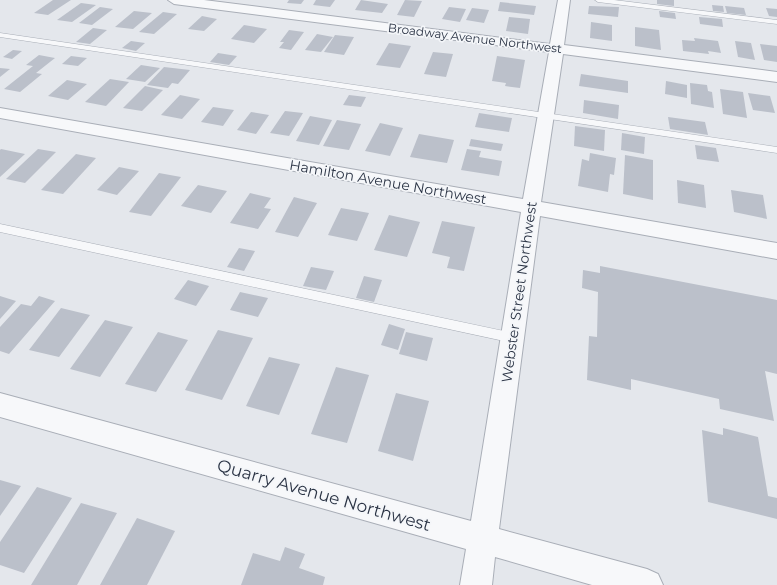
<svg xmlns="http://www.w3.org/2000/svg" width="777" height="585" font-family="Montserrat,sans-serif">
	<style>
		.building { fill: #bbc0ca }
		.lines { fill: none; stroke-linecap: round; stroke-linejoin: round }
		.service-casing { stroke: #a9aeb7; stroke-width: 1 }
		.minor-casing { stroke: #a9aeb7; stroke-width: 2 }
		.service { fill: #f7f8fa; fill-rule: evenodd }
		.minor { fill: #f7f8fa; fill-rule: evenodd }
		.labels { text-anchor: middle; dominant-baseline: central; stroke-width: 3.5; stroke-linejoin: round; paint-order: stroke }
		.far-street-label { font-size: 12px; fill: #2b3445; stroke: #f4f6f9 }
		.street-label { font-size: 14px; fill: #2b3445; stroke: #f4f6f9 }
		.near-street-label { font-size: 17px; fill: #2b3445; stroke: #f4f6f9 }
	</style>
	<rect width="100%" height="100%" fill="#e4e7ec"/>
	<g class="building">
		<polygon points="53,0 71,0 48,15 34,13"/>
		<polygon points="289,0 304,0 301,4 287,3"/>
		<polygon points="316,0 335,0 330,7 313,5"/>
		<polygon points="361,0 388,4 382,13 355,10"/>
		<polygon points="405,0 422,1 414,17 397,15"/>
		<polygon points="657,0 674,0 674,6 657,4"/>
		<polygon points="500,2 536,6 534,15 498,11"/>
		<polygon points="81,3 96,5 72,22 57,20"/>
		<polygon points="712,5 723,6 724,12 713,11"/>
		<polygon points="589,6 619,7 618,17 588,14"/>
		<polygon points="725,6 744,8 746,15 727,13"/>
		<polygon points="100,7 113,9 92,25 79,23"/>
		<polygon points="449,7 466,9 460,22 442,19"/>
		<polygon points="472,8 489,10 484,23 466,20"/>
		<polygon points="766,8 777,9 777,17 769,16"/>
		<polygon points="134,11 152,13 133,29 115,27"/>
		<polygon points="659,11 675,13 676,19 660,17"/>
		<polygon points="163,12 177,14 154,34 139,32"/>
		<polygon points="202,16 217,19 204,31 188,29"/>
		<polygon points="509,17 530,19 528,34 506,31"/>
		<polygon points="699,17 722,19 723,27 700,24"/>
		<polygon points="591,22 612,25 612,41 590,38"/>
		<polygon points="244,25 267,29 254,43 231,39"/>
		<polygon points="635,27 659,30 661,50 635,46"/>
		<polygon points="93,28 107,30 90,44 76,42"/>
		<polygon points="289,30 304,32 291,50 279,48 284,42 280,42"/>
		<polygon points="317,34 333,37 321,52 305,50"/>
		<polygon points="335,35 354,37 344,55 324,52"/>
		<polygon points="694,38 718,41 721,53 708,51 709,54 683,51 682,40 695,41"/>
		<polygon points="131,41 145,43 136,51 122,48"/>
		<polygon points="735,41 751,43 755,60 738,57"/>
		<polygon points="389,43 411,46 400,68 376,65"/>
		<polygon points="760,44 777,46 777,62 764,60"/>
		<polygon points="13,50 22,51 12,59 3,57"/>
		<polygon points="433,52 453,54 446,77 424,74"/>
		<polygon points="218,53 237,56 229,65 210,62"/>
		<polygon points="39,55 55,58 36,73 42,74 20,92 4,89 33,66 26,65"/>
		<polygon points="71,56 87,58 78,66 62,64"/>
		<polygon points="497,56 525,60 520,88 505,86 506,83 492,81"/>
		<polygon points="141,65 160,68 145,82 126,79"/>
		<polygon points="164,67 190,70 178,84 172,83 168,88 147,85"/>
		<polygon points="0,68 10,69 0,77"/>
		<polygon points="581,74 628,81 628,93 579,86"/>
		<polygon points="110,79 129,82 106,106 85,102"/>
		<polygon points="67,80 87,84 68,100 48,96"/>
		<polygon points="666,81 687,85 687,98 665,94"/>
		<polygon points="690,83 707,85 708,91 712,92 714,108 691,104"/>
		<polygon points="145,86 163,90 142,111 123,108"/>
		<polygon points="720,89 743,92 747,118 723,114"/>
		<polygon points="748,93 770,96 775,113 753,110"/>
		<polygon points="180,95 200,99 182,119 161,115"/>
		<polygon points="349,95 366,97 361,107 343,105"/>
		<polygon points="584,100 619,105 618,119 583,113"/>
		<polygon points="213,107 234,110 223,126 201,122"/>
		<polygon points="285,111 303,113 289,136 270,133"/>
		<polygon points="251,112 269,115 256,134 237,130"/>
		<polygon points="479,113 512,118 509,132 475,127"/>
		<polygon points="310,116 332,120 319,145 296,141"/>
		<polygon points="668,117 705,122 708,135 670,129"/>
		<polygon points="337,120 361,124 349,150 323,146"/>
		<polygon points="380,123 403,128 390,156 365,151"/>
		<polygon points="575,126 605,130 604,151 574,146"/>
		<polygon points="622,133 645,137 644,154 621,150"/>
		<polygon points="419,134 454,140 447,163 410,157"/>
		<polygon points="471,139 503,144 501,151 469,146"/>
		<polygon points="695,145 716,148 719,162 697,159"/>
		<polygon points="1,149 25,154 0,177 0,150"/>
		<polygon points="38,149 56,152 25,183 6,179"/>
		<polygon points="467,149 481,151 479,157 502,161 499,176 461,170"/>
		<polygon points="590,153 616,158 614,175 610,174 608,192 578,186 582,159 589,161"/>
		<polygon points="76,154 96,158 63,194 41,190"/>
		<polygon points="625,155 653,160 653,200 623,194"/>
		<polygon points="119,167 139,171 117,195 97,190"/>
		<polygon points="159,173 181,177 151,216 129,212"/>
		<polygon points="677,180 704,185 706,208 678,203"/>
		<polygon points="198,185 227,191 211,213 181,206"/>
		<polygon points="731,190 763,195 767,219 734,212"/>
		<polygon points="250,193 271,198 264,208 271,209 258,229 230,223"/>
		<polygon points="294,197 317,203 298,237 275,232"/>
		<polygon points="341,208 369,213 357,241 328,235"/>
		<polygon points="389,215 420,222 407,257 374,250"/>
		<polygon points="442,221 475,227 464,271 447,268 450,257 432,253"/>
		<polygon points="239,248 255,251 244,271 227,267"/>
		<polygon points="600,266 777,300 777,374 765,371 774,421 720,409 719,399 631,379 631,390 587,380 589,336 597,337 598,292 582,288 583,270 600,273"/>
		<polygon points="311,267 334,271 326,290 303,286"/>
		<polygon points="364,276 382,280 374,302 356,298"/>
		<polygon points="188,280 209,286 196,306 174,299"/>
		<polygon points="240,292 268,298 258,317 230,310"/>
		<polygon points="0,296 16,301 0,319"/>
		<polygon points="39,296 55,301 9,354 0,351 0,327 21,304 31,306"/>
		<polygon points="61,308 90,315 59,357 29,350"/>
		<polygon points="105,320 133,327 100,377 70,369"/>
		<polygon points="389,324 405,329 398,350 381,345"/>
		<polygon points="218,330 253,338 222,400 185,390"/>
		<polygon points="158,332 188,340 156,392 125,384"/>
		<polygon points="406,332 433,338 427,361 399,354"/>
		<polygon points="269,357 300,364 279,415 246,406"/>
		<polygon points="336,367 369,375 347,443 311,434"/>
		<polygon points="396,393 429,401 413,461 378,451"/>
		<polygon points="723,428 758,437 768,496 777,498 777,519 708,502 702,430 723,435"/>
		<polygon points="0,480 21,486 0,516"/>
		<polygon points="37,487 72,498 24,573 0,565 0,542"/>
		<polygon points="81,503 117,513 77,585 31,585"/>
		<polygon points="137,518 175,531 147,585 100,585"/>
		<polygon points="285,547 305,554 299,568 325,577 323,585 241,585 253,553 280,561"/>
	</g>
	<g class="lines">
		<g class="service-casing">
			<g id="service">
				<polygon points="595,0 614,0 777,20 777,24 598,2"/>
				<polygon points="0,33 777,147 777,153 0,37"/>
				<polygon points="0,224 513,333 517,335 519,338 517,341 513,343 0,232"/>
			</g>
		</g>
		<g class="minor-casing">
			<polygon id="minor" points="168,0 204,0 550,44 558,0 570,0 564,45 777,72 777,82 563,54 541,202 777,243 777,259 540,216 499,529 647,569 658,574 663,585 592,585 495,557 492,585 460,585 466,549 0,417 0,393 471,521 521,212 0,118 0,108 523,199 549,52 174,4"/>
		</g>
		<use href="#service" class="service"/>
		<use href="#minor" class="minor"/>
	</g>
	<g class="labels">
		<g class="far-street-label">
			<text transform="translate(475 38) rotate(7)">Broadway Avenue Northwest</text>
		</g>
		<g class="street-label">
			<text transform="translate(388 182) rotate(10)">Hamilton Avenue Northwest</text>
			<text transform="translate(519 292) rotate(-82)">Webster Street Northwest</text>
		</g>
		<g class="near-street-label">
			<text transform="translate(324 495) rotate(16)">Quarry Avenue Northwest</text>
		</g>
	</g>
</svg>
